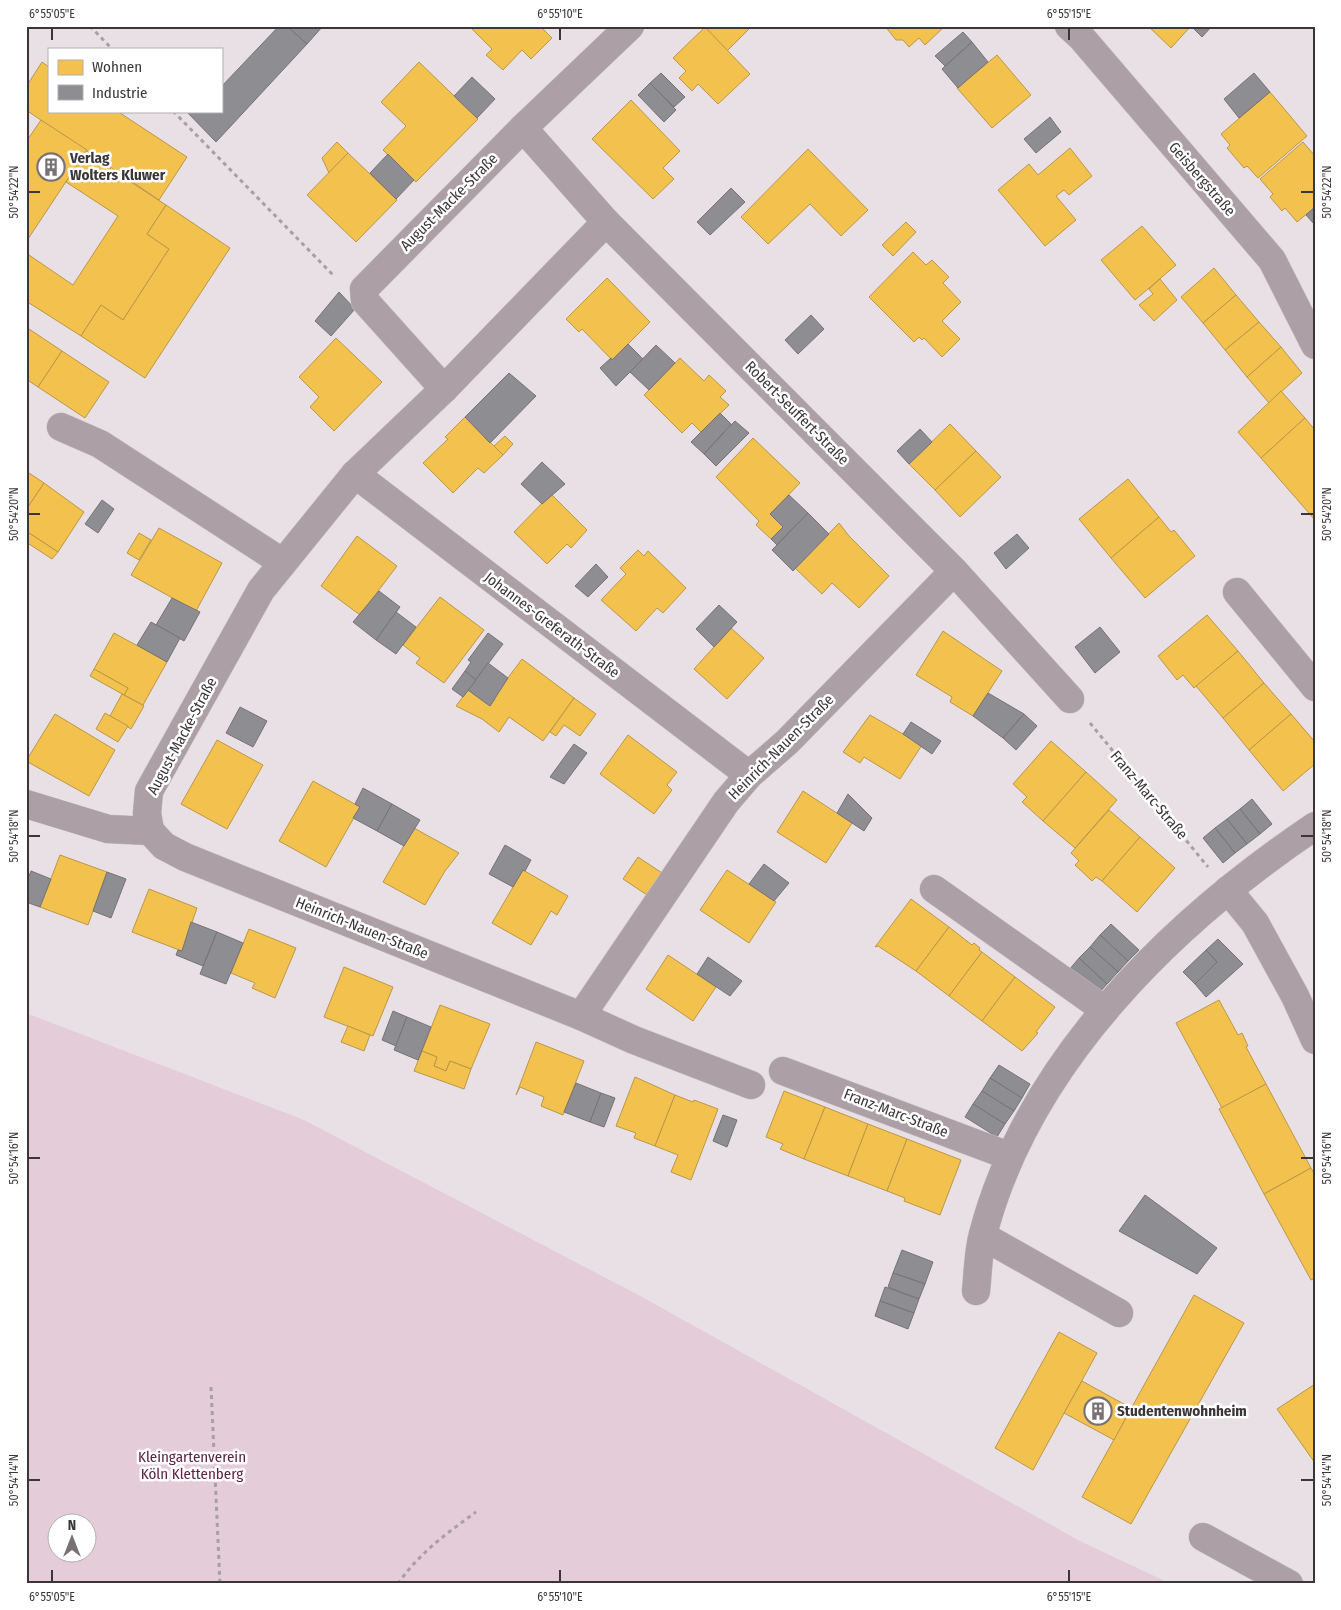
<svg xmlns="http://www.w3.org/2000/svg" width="1341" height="1610" font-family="'Fira Sans Condensed',sans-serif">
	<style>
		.green { fill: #e4ccd8; fill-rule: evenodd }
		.homes { fill: #f2c14e; stroke: #bb9748 }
		.industry { fill: #8d8d92; stroke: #757377 }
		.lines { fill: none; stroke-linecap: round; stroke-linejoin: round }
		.minor-casing { stroke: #c5bfc2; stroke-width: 29 }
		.path { stroke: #a89fa3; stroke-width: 3; stroke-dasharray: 4 4; stroke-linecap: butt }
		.minor { stroke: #ac9fa6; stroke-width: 28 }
		.ticks { fill: none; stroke: #3c3639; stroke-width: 2 }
		.labels { text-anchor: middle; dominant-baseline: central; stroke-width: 5; stroke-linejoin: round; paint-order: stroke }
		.poi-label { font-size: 15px; font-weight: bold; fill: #3c3639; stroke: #fff; text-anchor: start }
		.street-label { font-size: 15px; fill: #3c3639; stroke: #fff }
		.park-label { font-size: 15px; fill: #5e2046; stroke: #fff }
		.neatline { fill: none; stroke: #3c3639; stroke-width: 2 }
		.ticks-label { font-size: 12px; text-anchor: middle; fill: #3c3639 }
	</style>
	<rect width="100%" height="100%" fill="#e8e0e4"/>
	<path class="green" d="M26,1013L304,1120L644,1298L1080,1541L1171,1584H26ZM58,1522H88V1552H58Z"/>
	<g class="homes">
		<polygon points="469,26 540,26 552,38 531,59 522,50 503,70 486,55 492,49"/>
		<polygon points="707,26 749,26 750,28 727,51 705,28"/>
		<polygon points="885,26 945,26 925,45 919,38 909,47 903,40 896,40"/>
		<polygon points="1148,26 1191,26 1171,48"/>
		<polygon points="705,27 750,74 718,104 698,84 692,91 679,78 686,71 673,58"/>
		<polygon points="997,55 1031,95 992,128 957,88"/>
		<polygon points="42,62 49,67 49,111 117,111 187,157 159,200 26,110 26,87"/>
		<polygon points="419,62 478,119 416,182 383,150 406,126 381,102"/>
		<polygon points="1270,92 1307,136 1258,178 1247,166 1244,168 1227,148 1230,145 1221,134"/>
		<polygon points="631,100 680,151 663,168 674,179 653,199 592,139"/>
		<polygon points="41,120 87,150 26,242 26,142"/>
		<polygon points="337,142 348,153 329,173 322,158"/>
		<polygon points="1303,142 1315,156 1315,207 1297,222 1285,208 1282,211 1270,197 1273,194 1260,179"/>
		<polygon points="1070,148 1092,176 1069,195 1064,190 1056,196 1076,220 1045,246 998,190 1029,164 1038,175"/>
		<polygon points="808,149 868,210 841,236 810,204 768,244 741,217"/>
		<polygon points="85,152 166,205 147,234 169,249 123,320 101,305 81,336 26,301 26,253 73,285 118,216 66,182"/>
		<polygon points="348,153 397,200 356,242 307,195"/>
		<polygon points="166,205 230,248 145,378 81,336 101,305 123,320 169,249 147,234"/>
		<polygon points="906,222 916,232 893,256 882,245"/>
		<polygon points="1142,226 1176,265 1135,300 1101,260"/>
		<polygon points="913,252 926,265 932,260 949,277 943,283 961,302 942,321 960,339 942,357 924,338 922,340 919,337 914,342 869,297"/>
		<polygon points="1214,268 1236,295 1203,323 1181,297"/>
		<polygon points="607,278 650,322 612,360 582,329 579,332 566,319"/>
		<polygon points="1160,279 1177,300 1154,321 1139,305 1153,294 1149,289"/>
		<polygon points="1236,295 1259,322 1225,350 1203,323"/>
		<polygon points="1259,322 1281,347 1247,377 1225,350"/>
		<polygon points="26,327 62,351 38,387 26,379"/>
		<polygon points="336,338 382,382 334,431 310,407 319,397 299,377"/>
		<polygon points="1281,347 1302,373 1269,403 1247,377"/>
		<polygon points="62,351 109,382 85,418 38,387"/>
		<polygon points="680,358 704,381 709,375 726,391 720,397 729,405 701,432 692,423 682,433 644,395"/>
		<polygon points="1281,391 1305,418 1261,458 1238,432"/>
		<polygon points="465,417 503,455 484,473 478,468 453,493 423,463 448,439 445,437"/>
		<polygon points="1305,418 1315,430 1315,520 1261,458"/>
		<polygon points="950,424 976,451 935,490 909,464"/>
		<polygon points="505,436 513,444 503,455 494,446"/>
		<polygon points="753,438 800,483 770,514 783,527 771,539 756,525 759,521 716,477"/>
		<polygon points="976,451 1001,477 960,517 935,490"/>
		<polygon points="26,471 44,483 26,510"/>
		<polygon points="1128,479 1159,517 1111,558 1079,519"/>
		<polygon points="44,483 84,512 58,552 26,531 26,510"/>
		<polygon points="551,494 587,530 571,548 567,544 547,564 514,532"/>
		<polygon points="1159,517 1171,532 1174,530 1195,556 1145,598 1111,558"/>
		<polygon points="839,523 849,536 889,576 859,608 832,583 822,594 795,568"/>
		<polygon points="159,528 222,563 196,611 131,575"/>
		<polygon points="26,531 58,552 52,559 26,542"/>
		<polygon points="139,533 151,540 139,560 127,553"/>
		<polygon points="357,536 397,566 360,615 321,586"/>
		<polygon points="638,550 644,556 648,551 686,588 663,613 657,608 636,631 601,600 626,574 620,568"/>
		<polygon points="440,597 484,630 444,683 416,663 420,658 403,645"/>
		<polygon points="1207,615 1238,651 1194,688 1183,675 1177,680 1158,656"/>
		<polygon points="731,628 764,658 727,699 694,669"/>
		<polygon points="943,631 1002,671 973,716 950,702 952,697 916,675"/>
		<polygon points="114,633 167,662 143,705 124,695 128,688 94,669"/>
		<polygon points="1238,651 1264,683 1223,718 1196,686"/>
		<polygon points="522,659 574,698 543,741 509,717 499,732 482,719 456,706 468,690 490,706 495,699 493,698"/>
		<polygon points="94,669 128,688 124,695 90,676"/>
		<polygon points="1264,683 1291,714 1249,750 1223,718"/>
		<polygon points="122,694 144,706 131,729 110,716"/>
		<polygon points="574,698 596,714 580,736 564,725 556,736 550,732"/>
		<polygon points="105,713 128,726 118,742 96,729"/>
		<polygon points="55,714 115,750 89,796 26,761"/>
		<polygon points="1291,714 1315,742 1315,764 1283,791 1249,750"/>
		<polygon points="870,715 922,745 900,779 864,757 860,763 843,752"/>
		<polygon points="628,735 677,772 667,785 672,790 654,814 600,774"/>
		<polygon points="217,740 263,765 227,829 181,804"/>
		<polygon points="1051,741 1086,772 1043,821 1022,802 1027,797 1013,784"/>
		<polygon points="1086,772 1117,800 1075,848 1043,821"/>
		<polygon points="313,781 360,807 326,867 279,841"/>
		<polygon points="803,791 852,823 826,863 777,832"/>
		<polygon points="1109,810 1140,837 1102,881 1096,877 1092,881 1075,865 1079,861 1071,853"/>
		<polygon points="414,828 459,853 445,871 425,905 383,882"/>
		<polygon points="1140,837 1175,868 1137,912 1102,881"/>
		<polygon points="60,855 107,872 88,925 40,907"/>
		<polygon points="638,857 665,875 650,897 623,879"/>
		<polygon points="523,870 568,896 557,915 551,911 531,945 492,923"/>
		<polygon points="727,870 776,902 749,943 700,910"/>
		<polygon points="149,889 197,908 182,951 132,932"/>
		<polygon points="911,899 949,927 916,971 878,946 875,947"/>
		<polygon points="949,927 972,945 974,943 980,948 979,950 982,952 949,996 916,971"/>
		<polygon points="249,929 296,948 275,998 252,988 255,983 231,973"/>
		<polygon points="982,952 1015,977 982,1021 949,996"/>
		<polygon points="668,955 716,987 693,1021 646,989"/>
		<polygon points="344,967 393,987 373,1036 324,1017"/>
		<polygon points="1015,977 1055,1007 1036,1032 1038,1033 1022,1051 982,1021"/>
		<polygon points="1219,1000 1238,1035 1242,1033 1248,1046 1246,1047 1266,1084 1222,1108 1176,1023"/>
		<polygon points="440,1005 490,1024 471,1069 450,1061 446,1071 434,1066 437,1057 422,1051"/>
		<polygon points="348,1026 370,1035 364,1051 341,1042"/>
		<polygon points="536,1042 584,1061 563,1115 541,1106 544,1097 520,1087 516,1095"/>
		<polygon points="422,1051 437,1057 434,1066 446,1071 450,1061 471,1069 464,1089 414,1071"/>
		<polygon points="635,1077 675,1095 655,1146 634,1138 636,1133 616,1126"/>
		<polygon points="1266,1084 1311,1168 1264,1194 1219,1109"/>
		<polygon points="784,1091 825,1107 804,1159 780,1149 783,1144 766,1137"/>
		<polygon points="675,1095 693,1102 694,1100 718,1109 691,1180 671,1172 678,1155 655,1146"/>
		<polygon points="825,1107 868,1124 848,1176 804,1159"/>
		<polygon points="868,1124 907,1139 887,1191 848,1176"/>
		<polygon points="907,1139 961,1160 940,1215 904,1201 905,1198 887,1191"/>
		<polygon points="1311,1168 1315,1175 1315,1278 1311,1280 1264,1194"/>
		<polygon points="1194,1295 1244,1323 1131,1524 1082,1497"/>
		<polygon points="1059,1332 1097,1353 1033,1470 995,1448"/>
		<polygon points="1082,1381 1131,1408 1114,1440 1064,1413"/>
		<polygon points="1315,1384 1315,1463 1277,1409"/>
	</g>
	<g class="industry">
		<polygon points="279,26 287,26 307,44 216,142 186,111 221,111 221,87"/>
		<polygon points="287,26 323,26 307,44"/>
		<polygon points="1191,26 1212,26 1202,37"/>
		<polygon points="963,32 972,42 945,66 935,56"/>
		<polygon points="972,42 988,62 958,88 942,69"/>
		<polygon points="661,73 685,97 674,107 650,83"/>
		<polygon points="1254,73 1270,92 1239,118 1224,99"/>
		<polygon points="472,77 495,99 477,118 454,96"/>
		<polygon points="650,83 676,110 664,122 638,95"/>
		<polygon points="1050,117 1061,132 1036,153 1024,139"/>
		<polygon points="388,154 414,180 396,199 370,173"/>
		<polygon points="731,188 745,202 710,235 697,222"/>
		<polygon points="1315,207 1315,225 1306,215"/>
		<polygon points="339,292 355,309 331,336 315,321"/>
		<polygon points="811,315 824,329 798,354 785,340"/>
		<polygon points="628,344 643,359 616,386 600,368 611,358 612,360"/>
		<polygon points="656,345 675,363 649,390 630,372"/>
		<polygon points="509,373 536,396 490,443 465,417"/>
		<polygon points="720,413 731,424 704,454 691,442"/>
		<polygon points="735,421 749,433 716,466 704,454"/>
		<polygon points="920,429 932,442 909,464 897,451"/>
		<polygon points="542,462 565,484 542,504 521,484"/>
		<polygon points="789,495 808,513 777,545 771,539 783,527 770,514"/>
		<polygon points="102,500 114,509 98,533 85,524"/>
		<polygon points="808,513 829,534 793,571 772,550"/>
		<polygon points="1017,534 1029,548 1006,569 994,553"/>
		<polygon points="596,564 608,577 588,597 575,586"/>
		<polygon points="379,591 400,607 376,640 353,622"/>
		<polygon points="172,598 200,612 184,641 156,625"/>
		<polygon points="719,605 737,622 714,647 696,629"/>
		<polygon points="396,612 416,627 396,654 376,640"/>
		<polygon points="151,622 180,638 167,662 137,645"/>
		<polygon points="1100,627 1120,652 1095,673 1075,647"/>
		<polygon points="488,633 503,644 476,680 465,671 471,662 468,660"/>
		<polygon points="488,663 508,678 490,706 468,690"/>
		<polygon points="465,671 476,680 463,697 452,689"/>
		<polygon points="988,693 1024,714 1003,738 973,716"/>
		<polygon points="240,707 267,721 253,747 226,733"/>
		<polygon points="1024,714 1037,726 1016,750 1003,738"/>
		<polygon points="911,722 941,741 932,754 903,734"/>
		<polygon points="574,744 587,753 564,784 550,777"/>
		<polygon points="363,788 392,804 377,831 353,818 360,807 355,804"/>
		<polygon points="848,794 872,818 864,831 837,813"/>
		<polygon points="1252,799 1272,824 1260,834 1240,809"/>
		<polygon points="392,804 420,820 404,846 377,831"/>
		<polygon points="1240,809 1260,834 1247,844 1227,819"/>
		<polygon points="1227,819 1247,844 1235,853 1215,828"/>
		<polygon points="1215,828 1235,853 1223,863 1203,838"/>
		<polygon points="505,845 531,860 525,871 523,870 513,887 489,874"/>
		<polygon points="764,864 789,883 774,901 749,884"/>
		<polygon points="31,871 51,879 40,907 26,902 26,883"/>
		<polygon points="107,872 126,879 111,918 93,911"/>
		<polygon points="191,922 217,932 203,966 176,955 178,950 182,951"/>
		<polygon points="1111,924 1139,950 1128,961 1100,935"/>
		<polygon points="217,932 243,943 226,984 200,974"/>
		<polygon points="1100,935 1128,961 1118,972 1090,947"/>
		<polygon points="1218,939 1243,964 1206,997 1195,984 1217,962 1206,950"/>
		<polygon points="1090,947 1118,972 1107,984 1079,958"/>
		<polygon points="1206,950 1217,962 1195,984 1183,972"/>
		<polygon points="708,957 742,981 730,996 697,974"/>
		<polygon points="1079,958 1107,984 1097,995 1069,970"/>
		<polygon points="393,1011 407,1017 396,1046 382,1040"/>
		<polygon points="407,1017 431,1027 418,1060 394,1050"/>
		<polygon points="999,1065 1030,1084 1022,1098 990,1078"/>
		<polygon points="990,1078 1022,1098 1014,1111 982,1091"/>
		<polygon points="576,1083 601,1093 590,1122 564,1112"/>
		<polygon points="982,1091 1014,1111 1005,1124 973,1104"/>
		<polygon points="601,1093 615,1098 604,1127 590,1122"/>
		<polygon points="973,1104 1005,1124 997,1137 965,1117"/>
		<polygon points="723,1115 737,1120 727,1147 713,1141"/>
		<polygon points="1145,1195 1217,1248 1197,1274 1119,1231"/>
		<polygon points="902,1250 933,1262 925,1284 893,1273"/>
		<polygon points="893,1273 925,1284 919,1299 888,1287"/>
		<polygon points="885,1287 919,1299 914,1313 880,1301"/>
		<polygon points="880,1301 914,1313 908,1329 875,1316"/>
	</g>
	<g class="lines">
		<g class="minor-casing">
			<g id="minor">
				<polyline points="1069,26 1081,37 1272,260 1315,345"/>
				<polyline points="523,128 606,222 954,571 1070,699"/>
				<polyline points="444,389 365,301 364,289 523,128 630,26"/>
				<polyline points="61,427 100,444 282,562"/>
				<polyline points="355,474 749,775"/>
				<polyline points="1237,592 1315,687"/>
				<polyline points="26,804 108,829 150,831"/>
				<polyline points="150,831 147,813 149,791 261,590 355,474 444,389 606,222"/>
				<polyline points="150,831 164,846 185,857 581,1016 634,1040 751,1085"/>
				<polyline points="934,889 1105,1010"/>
				<polyline points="1228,890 1255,923 1295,996 1315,1040"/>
				<polyline points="581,1016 726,802 749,775 787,742 954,571"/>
				<polyline points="783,1071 1009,1156"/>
				<polyline points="983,1236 1119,1313"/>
				<path d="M976,1291C978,1272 978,1252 983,1234C1028,1062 1171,923 1315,826"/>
				<polyline points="1203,1537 1289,1584"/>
			</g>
		</g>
		<g class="path">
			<polyline points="90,26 112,49"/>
			<polyline points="173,111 335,277"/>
			<polyline points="1090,723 1208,867"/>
			<polyline points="211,1387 220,1584"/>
			<path d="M398,1584C418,1554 447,1533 476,1512"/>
		</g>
		<use href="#minor" class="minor"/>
	</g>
	<path class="ticks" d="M52,28V40M560,28V40M1069,28V40M28,192H40M1301,192H1314M28,514H40M1301,514H1314M28,836H40M1301,836H1314M28,1158H40M1301,1158H1314M28,1480H40M1301,1480H1314M52,1570V1582M560,1570V1582M1069,1570V1582"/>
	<defs>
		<g id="building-ring" transform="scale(1.4375)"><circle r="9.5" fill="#fff" stroke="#787275" stroke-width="1.5"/><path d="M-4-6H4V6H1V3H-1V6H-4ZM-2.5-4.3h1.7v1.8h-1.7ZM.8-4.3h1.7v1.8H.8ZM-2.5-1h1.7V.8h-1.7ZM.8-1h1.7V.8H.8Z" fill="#787275"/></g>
	</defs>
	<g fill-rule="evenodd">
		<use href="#building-ring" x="51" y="167"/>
		<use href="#building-ring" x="1098" y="1411"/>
	</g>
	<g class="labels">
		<g class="poi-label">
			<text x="70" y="158">Verlag<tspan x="70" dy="17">Wolters Kluwer</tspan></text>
			<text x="1117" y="1411">Studentenwohnheim</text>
		</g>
		<g class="street-label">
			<text transform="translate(1202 179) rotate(49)">Geisbergstraße</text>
			<text transform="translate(449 202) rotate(-45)">August-Macke-Straße</text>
			<text transform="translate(797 413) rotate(45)">Robert-Seuffert-Straße</text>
			<text transform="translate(552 625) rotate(37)">Johannes-Greferath-Straße</text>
			<text transform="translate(182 736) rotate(-62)">August-Macke-Straße</text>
			<text transform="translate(781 747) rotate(-45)">Heinrich-Nauen-Straße</text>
			<text transform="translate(1149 795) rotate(50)">Franz-Marc-Straße</text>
			<text transform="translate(362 928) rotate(22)">Heinrich-Nauen-Straße</text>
			<text transform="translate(896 1113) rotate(21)">Franz-Marc-Straße</text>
		</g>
		<g class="park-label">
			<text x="192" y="1457">Kleingartenverein<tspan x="192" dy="17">Köln Klettenberg</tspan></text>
		</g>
	</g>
	<rect width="1341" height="1610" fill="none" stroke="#ffffff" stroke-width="55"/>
	<rect x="48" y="48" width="175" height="65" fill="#ffffff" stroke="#b1afb0"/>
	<rect x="58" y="60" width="25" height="15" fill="#f2c14e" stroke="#b1afb0"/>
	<text x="92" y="72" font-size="15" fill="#3c3639">Wohnen</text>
	<rect x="58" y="85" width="25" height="15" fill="#8d8d92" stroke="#b1afb0"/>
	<text x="92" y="98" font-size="15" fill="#3c3639">Industrie</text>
	<g transform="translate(72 1538)"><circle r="24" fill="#ffffff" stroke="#b1afb0"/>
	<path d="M0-4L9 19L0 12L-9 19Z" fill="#787275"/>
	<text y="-8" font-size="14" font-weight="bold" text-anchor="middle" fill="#3c3639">N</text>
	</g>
	<rect x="28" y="28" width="1286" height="1554" class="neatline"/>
	<g class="ticks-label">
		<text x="52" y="18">6°55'05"E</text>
		<text x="560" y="18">6°55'10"E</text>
		<text x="1069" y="18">6°55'15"E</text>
		<text transform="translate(14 192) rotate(-90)" y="4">50°54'22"N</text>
		<text transform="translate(1327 192) rotate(-90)" y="4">50°54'22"N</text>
		<text transform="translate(14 514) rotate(-90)" y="4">50°54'20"N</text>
		<text transform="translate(1327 514) rotate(-90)" y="4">50°54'20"N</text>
		<text transform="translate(14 836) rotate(-90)" y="4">50°54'18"N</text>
		<text transform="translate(1327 836) rotate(-90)" y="4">50°54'18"N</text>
		<text transform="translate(14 1158) rotate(-90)" y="4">50°54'16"N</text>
		<text transform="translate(1327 1158) rotate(-90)" y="4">50°54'16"N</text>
		<text transform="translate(14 1480) rotate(-90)" y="4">50°54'14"N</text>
		<text transform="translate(1327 1480) rotate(-90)" y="4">50°54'14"N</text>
		<text x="52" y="1601">6°55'05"E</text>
		<text x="560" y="1601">6°55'10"E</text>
		<text x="1069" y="1601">6°55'15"E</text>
	</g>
</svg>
